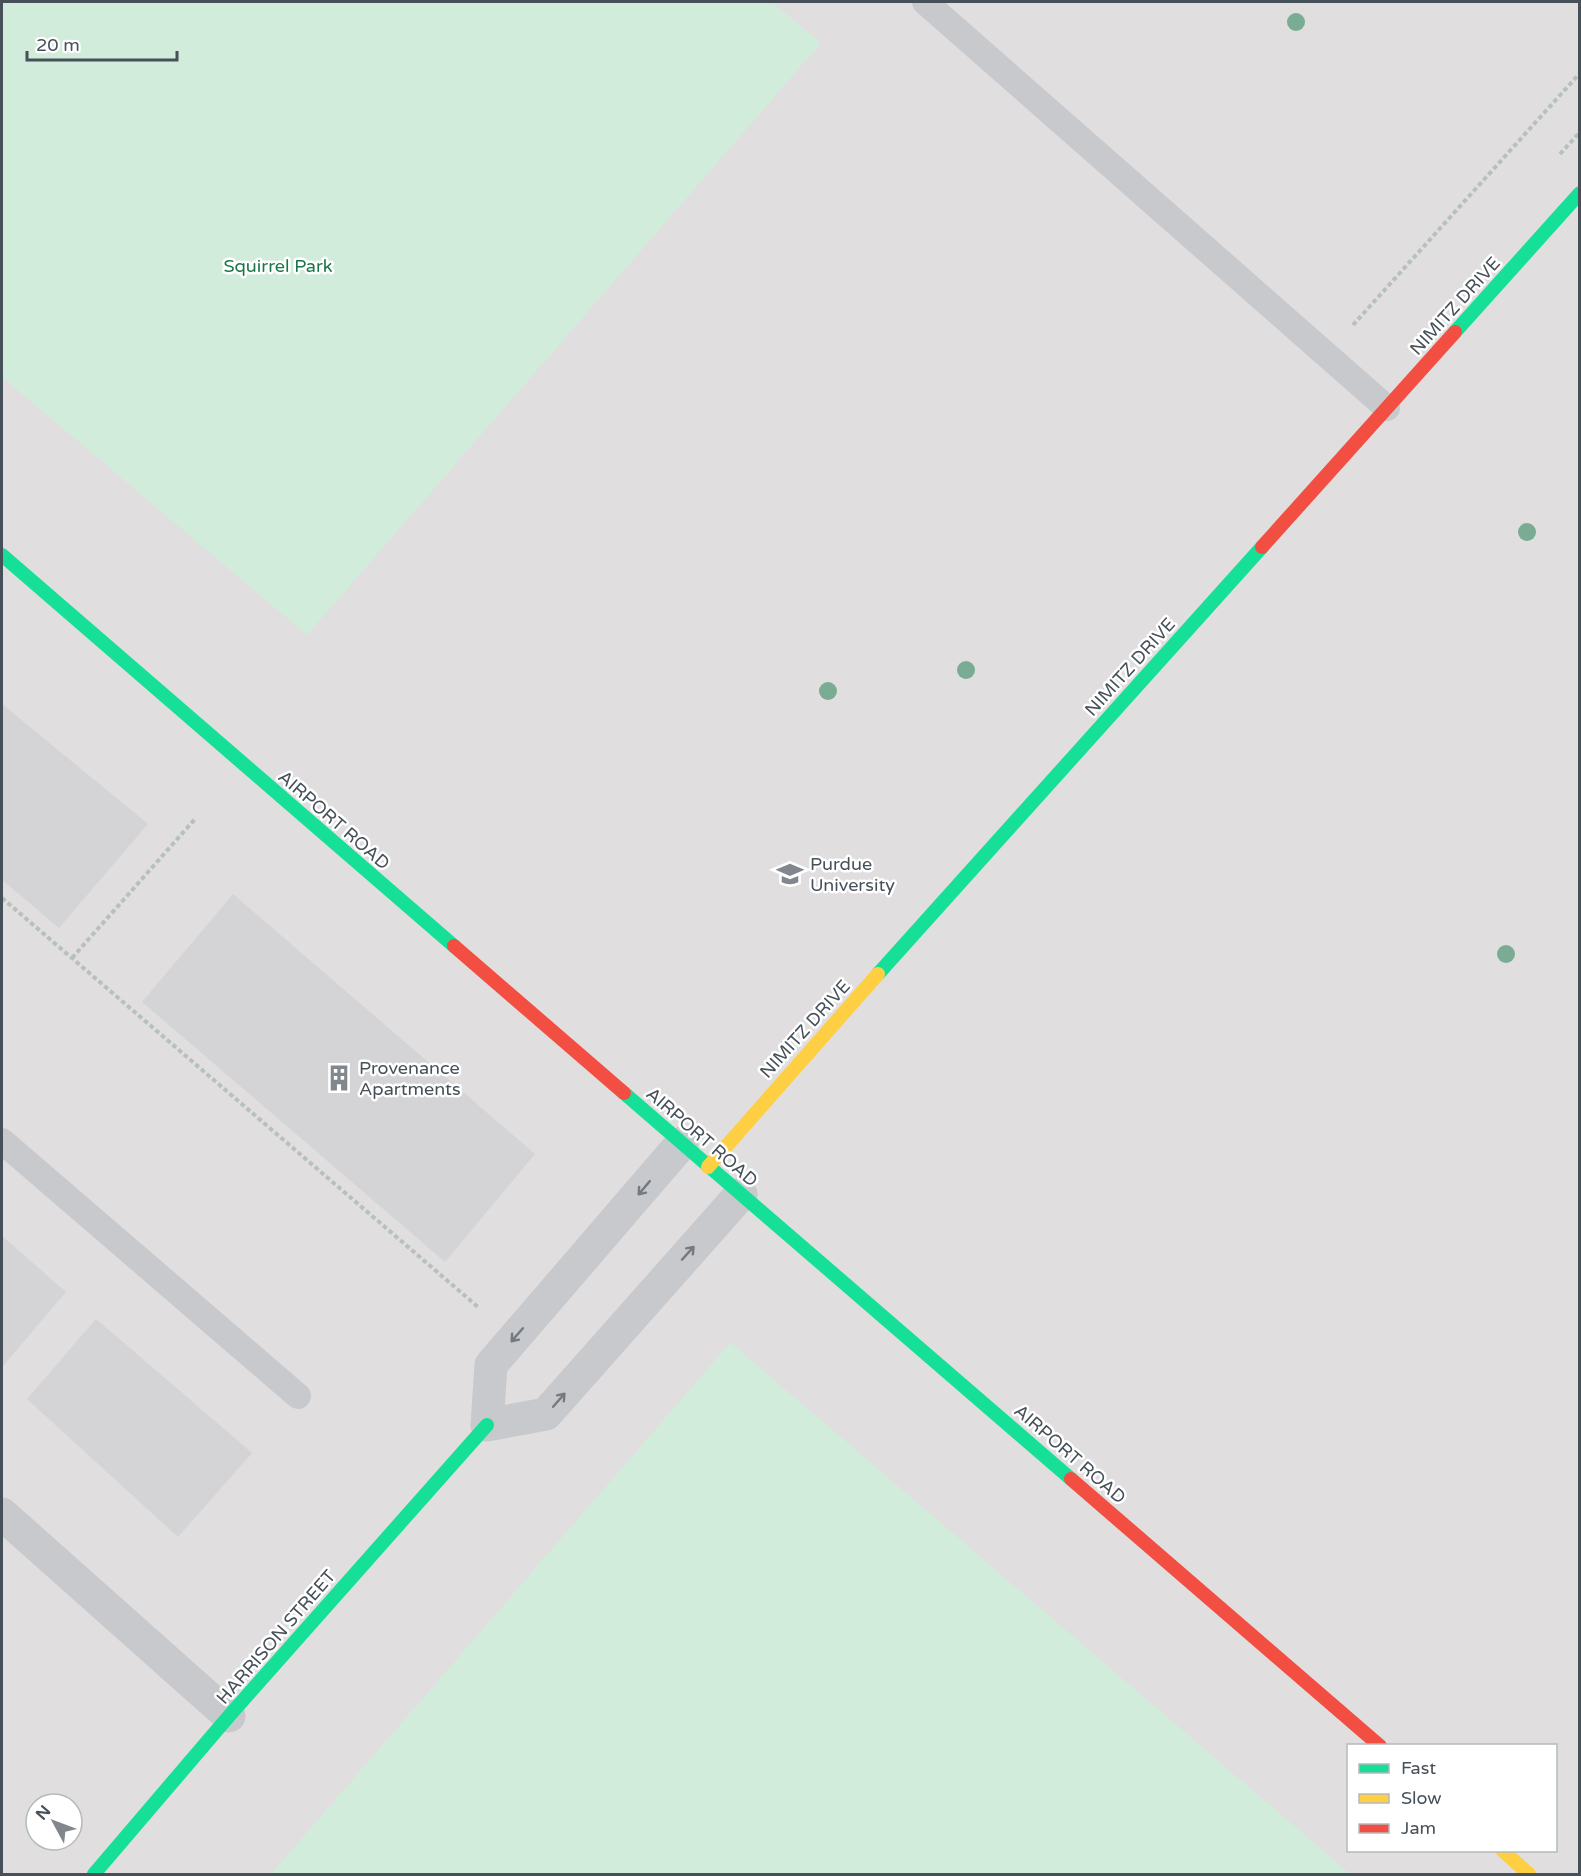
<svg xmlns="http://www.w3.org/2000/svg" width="1581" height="1876" font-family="'Varela Round',sans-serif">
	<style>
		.education { fill: #e0dedf; fill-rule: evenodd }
		.green { fill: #d2ecdc }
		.building { fill: #d4d4d6 }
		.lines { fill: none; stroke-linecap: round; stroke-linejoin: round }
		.path { stroke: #b6c1bd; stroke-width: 4; stroke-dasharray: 4.5 3; stroke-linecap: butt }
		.lane { stroke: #c7c9cc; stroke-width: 26 }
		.street { stroke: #c7c9cc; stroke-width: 33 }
		.fast { stroke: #16e098; stroke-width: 14 }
		.slow { stroke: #ffcf43; stroke-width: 14 }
		.jam { stroke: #f24e42; stroke-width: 14 }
		.tree { fill: #79ac93 }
		.oneway { stroke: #737a81 }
		.labels { text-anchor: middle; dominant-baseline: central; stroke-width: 5; stroke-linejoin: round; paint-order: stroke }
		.park-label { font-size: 18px; fill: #1a7649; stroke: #fff }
		.street-label { font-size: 18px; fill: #465059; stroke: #fff }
		.poi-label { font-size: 18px; fill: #465059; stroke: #fff; text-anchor: start }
	</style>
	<rect width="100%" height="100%" fill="#eeeded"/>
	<path class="education" d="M2,2H1579V1874H2ZM1348,1746H1556V1850H1348ZM36,1804H72V1840H36Z"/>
	<g class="green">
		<polygon points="2,2 772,2 821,43 307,635 2,377"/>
		<polygon points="730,1343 731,1343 1350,1874 271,1874"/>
	</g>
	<g class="building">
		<polygon points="2,704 148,824 59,928 2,880"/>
		<polygon points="233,894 535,1154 445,1262 142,1002"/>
		<polygon points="2,1236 66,1292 2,1367"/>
		<polygon points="96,1319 252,1453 178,1537 27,1399"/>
	</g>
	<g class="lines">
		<g class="path">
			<polyline points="1560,154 1580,132"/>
			<polyline points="1353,325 1580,73"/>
			<polyline points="2,898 478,1307"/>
			<polyline points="72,958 195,819"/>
		</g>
		<g class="lane">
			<polyline points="925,2 1387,408"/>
			<polyline points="2,1141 298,1396"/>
		</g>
		<g class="street">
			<polyline points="682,1143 491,1365 487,1425 546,1414 741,1194"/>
			<polyline points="2,1514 229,1716"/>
		</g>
		<g class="fast">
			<polyline points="1455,332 1580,193"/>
			<polyline points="2,555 454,946"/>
			<polyline points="878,974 1262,547"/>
			<polyline points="624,1093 1071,1479"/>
			<polyline points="94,1874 229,1716 487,1425"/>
		</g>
		<g class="slow">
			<polyline points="708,1167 878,974"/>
			<polyline points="1502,1850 1529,1874"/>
		</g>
		<g class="jam">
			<polyline points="1262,547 1455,332"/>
			<polyline points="454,946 624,1093"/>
			<polyline points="1071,1479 1380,1746"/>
		</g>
	</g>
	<g class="tree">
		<circle cx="1296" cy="22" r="9"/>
		<circle cx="1527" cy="532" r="9"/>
		<circle cx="966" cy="670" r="9"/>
		<circle cx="828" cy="691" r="9"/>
		<circle cx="1506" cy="954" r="9"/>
	</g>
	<defs><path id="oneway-shaft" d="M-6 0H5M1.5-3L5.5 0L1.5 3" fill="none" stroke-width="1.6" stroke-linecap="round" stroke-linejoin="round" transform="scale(1.5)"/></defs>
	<g class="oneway">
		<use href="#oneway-shaft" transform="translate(644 1188) rotate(130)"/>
		<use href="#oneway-shaft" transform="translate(688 1253) rotate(-48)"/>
		<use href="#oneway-shaft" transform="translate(517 1335) rotate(131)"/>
		<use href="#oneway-shaft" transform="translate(559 1400) rotate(-49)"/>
	</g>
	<defs>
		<g id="university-bare" transform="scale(2.07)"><path d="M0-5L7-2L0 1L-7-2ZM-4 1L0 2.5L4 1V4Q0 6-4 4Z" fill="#81878d" stroke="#fff" stroke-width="2.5" paint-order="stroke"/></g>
		<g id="building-bare" transform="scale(2.07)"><path d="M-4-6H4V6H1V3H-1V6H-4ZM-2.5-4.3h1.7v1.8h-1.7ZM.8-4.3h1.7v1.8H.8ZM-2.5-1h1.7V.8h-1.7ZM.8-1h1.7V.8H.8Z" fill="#81878d" stroke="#fff" stroke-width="2.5" paint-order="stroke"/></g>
	</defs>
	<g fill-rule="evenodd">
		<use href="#university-bare" x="790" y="874"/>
		<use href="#building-bare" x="339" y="1078"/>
	</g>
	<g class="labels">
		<g class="park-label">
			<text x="278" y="266">Squirrel Park</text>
		</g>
		<g class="street-label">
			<text transform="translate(1455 306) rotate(-48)">NIMITZ DRIVE</text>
			<text transform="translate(1130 667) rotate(-48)">NIMITZ DRIVE</text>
			<text transform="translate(334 820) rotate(41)">AIRPORT ROAD</text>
			<text transform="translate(805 1029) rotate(-48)">NIMITZ DRIVE</text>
			<text transform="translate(702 1137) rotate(41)">AIRPORT ROAD</text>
			<text transform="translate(1070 1454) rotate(41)">AIRPORT ROAD</text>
			<text transform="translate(276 1637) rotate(-49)">HARRISON STREET</text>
		</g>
		<g class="poi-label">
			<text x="810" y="864">Purdue<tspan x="810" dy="21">University</tspan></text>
			<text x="359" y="1068">Provenance<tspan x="359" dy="21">Apartments</tspan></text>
		</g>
	</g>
	<rect width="1581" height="1876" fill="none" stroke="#465059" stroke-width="6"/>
	<rect x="1347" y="1744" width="210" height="108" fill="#ffffff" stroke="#b5b9bd" stroke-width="1.5"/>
	<rect x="1359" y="1764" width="30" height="9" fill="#16e098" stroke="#b5b9bd" stroke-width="1.5"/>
	<text x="1401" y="1774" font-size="18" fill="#465059">Fast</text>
	<rect x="1359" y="1794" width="30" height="9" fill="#ffcf43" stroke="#b5b9bd" stroke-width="1.5"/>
	<text x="1401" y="1804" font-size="18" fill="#465059">Slow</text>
	<rect x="1359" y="1824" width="30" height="9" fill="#f24e42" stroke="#b5b9bd" stroke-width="1.5"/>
	<text x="1401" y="1834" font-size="18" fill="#465059">Jam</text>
	<g transform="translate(54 1822) rotate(311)"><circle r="28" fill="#ffffff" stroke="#b5b9bd" stroke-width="1.5"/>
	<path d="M0-4.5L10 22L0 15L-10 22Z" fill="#81878d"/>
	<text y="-9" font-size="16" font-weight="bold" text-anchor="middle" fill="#465059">N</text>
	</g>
	<path d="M27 51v9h150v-9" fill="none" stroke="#465059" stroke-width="3"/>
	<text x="36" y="51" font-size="18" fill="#465059" stroke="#ffffff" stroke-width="4.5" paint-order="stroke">20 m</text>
</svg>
